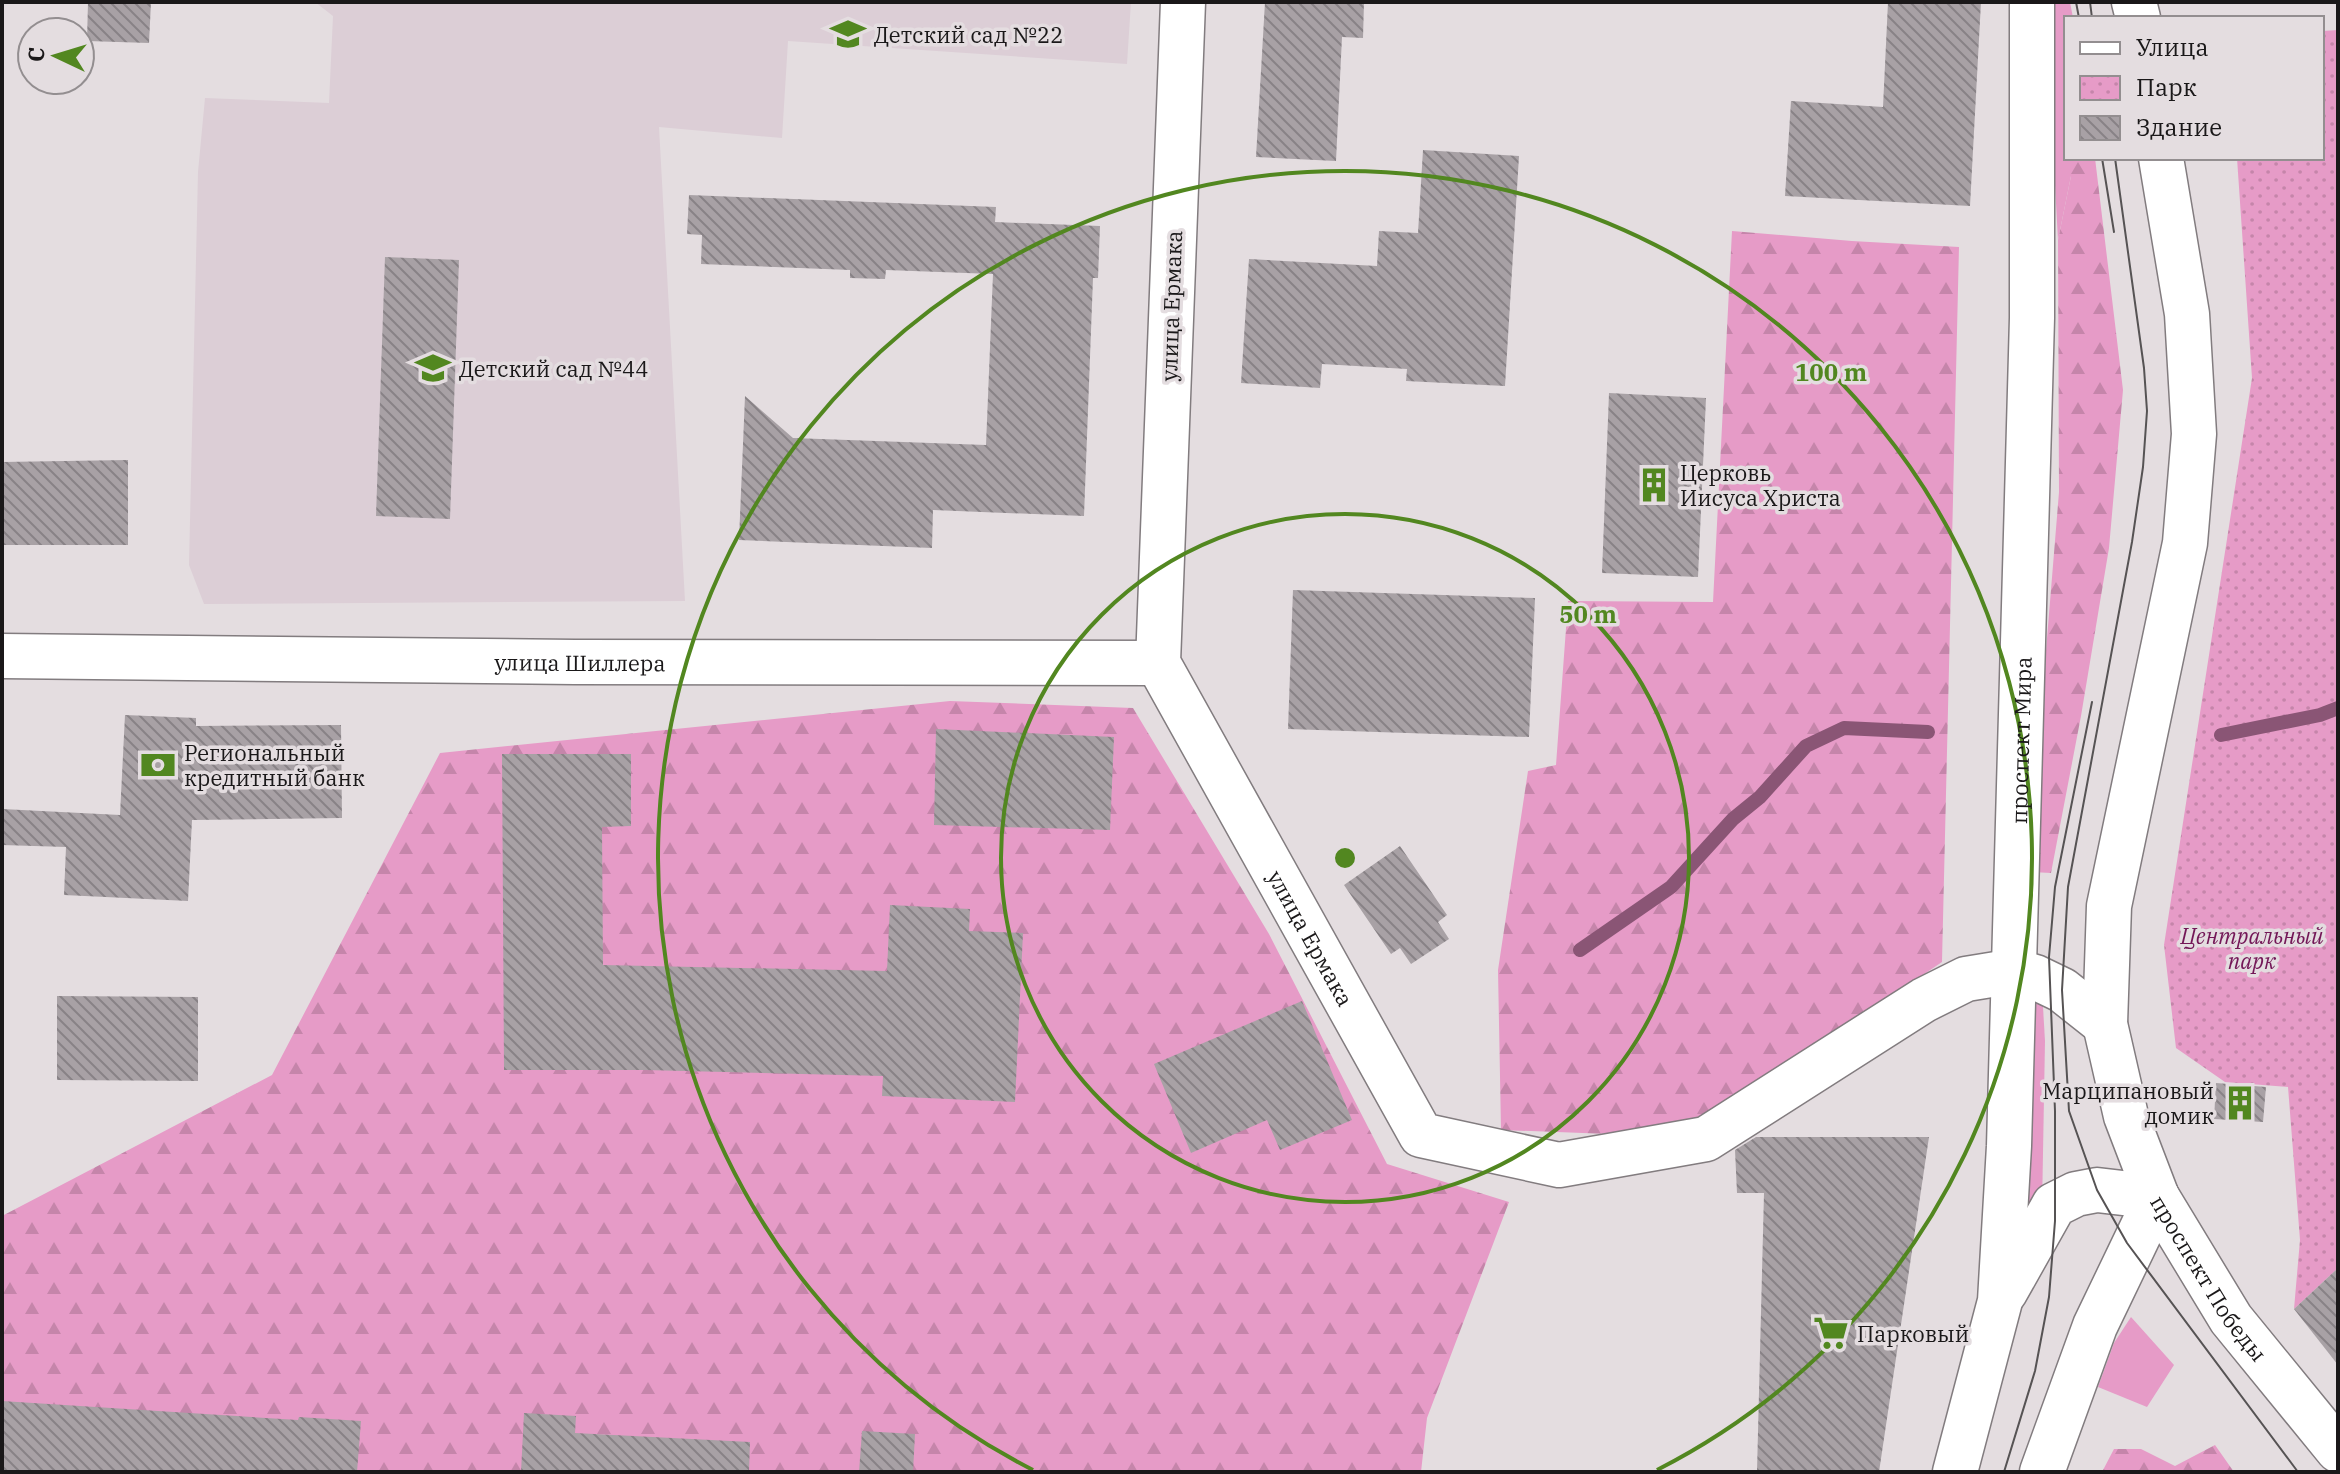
<svg xmlns="http://www.w3.org/2000/svg" width="2340" height="1474" font-family="'IBM Plex Serif',serif">
	<style>
		.built { fill: #dcced6 }
		.grass { fill: #e69bc7 }
		.forest { fill: url(#forest-firs) }
		.park { fill: url(#park-dots) }
		.lines { fill: none; stroke-linecap: round; stroke-linejoin: round }
		.stream { stroke: #8a5575; stroke-width: 14 }
		.building { fill: url(#building-back-hatch) }
		.minor-casing { stroke: #827c7f; stroke-width: 47 }
		.major-casing { stroke: #827c7f; stroke-width: 47 }
		.minor { stroke: #fff; stroke-width: 44 }
		.major { stroke: #fff; stroke-width: 44 }
		.tram { stroke: #565354; stroke-width: 2 }
		.ring { fill: none; stroke: #528720; stroke-width: 4 }
		.labels { text-anchor: middle; dominant-baseline: central; stroke-width: 7; stroke-linejoin: round; paint-order: stroke }
		.poi-label { font-size: 22px; fill: #1a1819; stroke: #e4dde0; text-anchor: start }
		.street-label { font-size: 22px; fill: #1a1819; stroke: #e4dde0 }
		.park-label { font-size: 22px; font-style: italic; fill: #731757; stroke: #e4dde0 }
		.centre { fill: #528720; stroke: #e4dde0; stroke-width: 4 }
		.ring-label { font-size: 24px; text-anchor: middle; font-weight: bold; fill: #528720; stroke: #e4dde0; stroke-width: 7; stroke-linejoin: round; paint-order: stroke }
	</style>
	<defs>
		<pattern id="forest-firs" width="22" height="20" patternUnits="userSpaceOnUse" patternTransform="scale(2)"><rect width="22" height="20" fill="#e69bc7"/><path d="M5 1l3.5 6h-7zM16 11l3.5 6h-7z" fill="#c585aa"/></pattern>
		<pattern id="park-dots" width="8" height="8" patternUnits="userSpaceOnUse" patternTransform="scale(2)"><rect width="8" height="8" fill="#e69bc7"/><path d="M2 2h.1M6 6h.1" fill="none" stroke="#c585aa" stroke-width="1.8" stroke-linecap="round"/></pattern>
		<pattern id="building-back-hatch" width="6" height="6" patternUnits="userSpaceOnUse" patternTransform="scale(2)"><rect width="6" height="6" fill="#a8a1a5"/><path d="M-1 5l2 2M0 0l6 6M5-1l2 2" fill="none" stroke="#888286"/></pattern>
	</defs>
	<rect width="100%" height="100%" fill="#e4dde0"/>
	<polygon class="built" points="315,2 1131,2 1127,64 788,41 782,138 659,127 685,601 204,604 189,565 198,172 205,98 329,103 333,16"/>
	<g class="grass">
		<polygon points="2045,2 2070,2 2073,18 2066,18 2066,158 2071,158 2071,176 2058,240"/>
		<polygon points="2027,989 2042,990 2045,1041 2042,1209 2023,1226"/>
		<polygon points="2131,1317 2174,1365 2147,1407 2098,1387 2114,1343"/>
	</g>
	<g class="forest">
		<polygon points="2071,158 2095,158 2123,390 2109,548 2081,716 2051,873 2031,872 2034,797 2059,492 2058,240 2071,176"/>
		<polygon points="1732,231 1852,241 1959,247 1942,962 1871,1010 1680,1130 1609,1134 1501,1130 1498,970 1528,771 1556,765 1568,601 1713,602"/>
		<polygon points="950,701 1133,708 1269,934 1387,1164 1509,1202 1427,1418 1421,1472 2,1472 2,1216 272,1075 440,753"/>
		<polygon points="2215,1445 2234,1472 2102,1472 2114,1449 2141,1449 2175,1466"/>
	</g>
	<polygon class="park" points="2338,30 2338,1268 2294,1309 2300,1240 2288,1087 2225,1082 2176,1048 2164,945 2252,378 2237,158 2322,158 2322,31"/>
	<g class="lines">
		<g class="stream">
			<polyline points="2221,735 2320,715 2338,708"/>
			<polyline points="1580,950 1671,887 1733,819 1760,797 1806,746 1844,728 1928,732"/>
		</g>
	</g>
	<g class="building">
		<polygon points="88,2 151,2 149,43 87,41"/>
		<polygon points="1265,2 1364,2 1363,38 1342,37 1336,161 1256,157"/>
		<polygon points="1888,2 1981,2 1970,206 1785,196 1791,101 1883,107"/>
		<polygon points="1423,150 1519,156 1505,386 1406,381 1407,369 1322,364 1320,388 1241,383 1249,259 1377,266 1379,231 1418,233"/>
		<polygon points="689,195 996,207 995,222 1100,226 1098,278 1093,278 1084,516 933,510 932,548 739,540 745,396 793,438 986,445 993,274 886,270 885,279 850,278 850,270 701,264 702,235 687,234"/>
		<polygon points="385,257 459,260 450,519 376,516"/>
		<polygon points="1609,393 1706,398 1698,577 1602,573"/>
		<polygon points="128,460 128,545 2,545 2,462"/>
		<polygon points="1293,590 1535,598 1529,737 1288,729"/>
		<polygon points="125,715 196,718 196,726 341,725 342,818 192,820 188,901 64,895 66,847 2,845 2,809 120,815"/>
		<polygon points="936,729 1114,737 1110,830 934,825"/>
		<polygon points="502,754 631,754 631,826 602,827 603,965 887,971 890,905 970,909 969,931 1023,933 1015,1102 882,1096 883,1076 645,1070 504,1070"/>
		<polygon points="1400,846 1447,915 1438,922 1449,939 1411,964 1400,948 1391,954 1344,885"/>
		<polygon points="57,996 198,997 198,1081 57,1080"/>
		<polygon points="1302,1001 1352,1120 1280,1150 1267,1120 1191,1153 1154,1064"/>
		<polygon points="2216,1083 2266,1087 2263,1122 2214,1119"/>
		<polygon points="1756,1137 1929,1137 1879,1472 1757,1472 1764,1193 1737,1193 1735,1150"/>
		<polygon points="2338,1268 2338,1365 2294,1309"/>
		<polygon points="2,1401 298,1420 299,1417 361,1421 357,1472 2,1472"/>
		<polygon points="524,1413 576,1416 575,1433 750,1442 749,1472 521,1472"/>
		<polygon points="862,1431 915,1434 913,1472 859,1472"/>
	</g>
	<g class="lines">
		<g class="minor-casing">
			<g id="minor">
				<path id="s1" d="M1183,2L1158,663L1421,1135L1559,1165L1706,1139L1924,1000L1966,979L2015,971L2035,977L2062,990L2105,1024"/>
				<path id="s2" d="M2,656L575,662L1158,663"/>
			</g>
		</g>
		<g class="major-casing">
			<g id="major">
				<polyline points="2134,2 2138,18"/>
				<path id="s3" d="M2161,158L2187,314L2194,434L2185,543L2109,906L2105,1024L2126,1116L2157,1197L2231,1319L2338,1450"/>
				<polyline points="2005,1292 2054,1205 2076,1194 2097,1190 2157,1197"/>
				<path id="s4" d="M1955,1472L2000,1301L2009,1146L2032,318V2"/>
				<polyline points="2042,1472 2095,1326 2157,1197"/>
			</g>
		</g>
		<use href="#minor" class="minor"/>
		<use href="#major" class="major"/>
		<g class="tram">
			<polyline points="2076,2 2079,18"/>
			<polyline points="2090,2 2092,18"/>
			<polyline points="2102,158 2114,232"/>
			<polyline points="2115,158 2144,368 2147,411 2143,467 2132,542 2068,887 2062,990 2069,1111 2097,1190 2127,1243 2298,1472"/>
			<polyline points="2004,1472 2035,1371 2049,1297 2055,1221 2055,1111 2049,957 2055,887 2092,702"/>
		</g>
	</g>
	<g class="ring">
		<circle cx="1345" cy="858" r="344"/>
		<path d="M1033 1470A687 687 0 1 1 1657 1470"/>
	</g>
	<defs>
		<g id="school-bare" transform="scale(2.76)"><path d="M0-5L7-2L0 1L-7-2ZM-4 1L0 2.5L4 1V4Q0 6-4 4Z" fill="#528720" stroke="#e4dde0" stroke-width="2.5" paint-order="stroke"/></g>
		<g id="building-bare" transform="scale(2.76)"><path d="M-4-6H4V6H1V3H-1V6H-4ZM-2.5-4.3h1.7v1.8h-1.7ZM.8-4.3h1.7v1.8H.8ZM-2.5-1h1.7V.8h-1.7ZM.8-1h1.7V.8H.8Z" fill="#528720" stroke="#e4dde0" stroke-width="2.5" paint-order="stroke"/></g>
		<g id="bank-bare" transform="scale(2.76)"><path d="M-6-4H6V4H-6ZM0-2.3a2.3 2.3 0 1 0 0 4.6a2.3 2.3 0 1 0 0-4.6Z" fill="#528720" stroke="#e4dde0" stroke-width="2.5" paint-order="stroke"/></g>
		<g id="supermarket-bare" transform="scale(2.76)"><path d="M-6-5.5h2.5l.6 2H6L4.5 2H-2.5L-4.4-4H-6ZM-1.5 3.2a1.3 1.3 0 1 0 .1 0ZM3 3.2a1.3 1.3 0 1 0 .1 0Z" fill="#528720" stroke="#e4dde0" stroke-width="2.5" paint-order="stroke"/></g>
	</defs>
	<g fill-rule="evenodd">
		<use href="#school-bare" x="848" y="34"/>
		<use href="#school-bare" x="433" y="368"/>
		<use href="#building-bare" x="1654" y="485"/>
		<use href="#bank-bare" x="158" y="765"/>
		<use href="#building-bare" x="2240" y="1103"/>
		<use href="#supermarket-bare" x="1831" y="1333"/>
	</g>
	<g class="labels">
		<g class="poi-label">
			<text x="874" y="34">Детский сад №22</text>
			<text x="459" y="368">Детский сад №44</text>
			<text x="1680" y="472">Церковь<tspan x="1680" dy="25">Иисуса Христа</tspan></text>
			<text x="184" y="752">Региональный<tspan x="184" dy="25">кредитный банк</tspan></text>
			<text x="2214" y="1090" text-anchor="end">Марципановый<tspan x="2214" dy="25">домик</tspan></text>
			<text x="1857" y="1333">Парковый</text>
		</g>
		<g class="street-label">
			<text transform="translate(1171 306) rotate(-88)">улица Ермака</text>
			<text stroke="none"><textPath href="#s2" startOffset="578">улица Шиллера</textPath></text>
			<text stroke="none"><textPath href="#s4" startOffset="738">проспект Мира</textPath></text>
			<text stroke="none"><textPath href="#s1" startOffset="976">улица Ермака</textPath></text>
			<text stroke="none"><textPath href="#s3" startOffset="1154">проспект Победы</textPath></text>
		</g>
		<g class="park-label">
			<text x="2252" y="935">Центральный<tspan x="2252" dy="25">парк</tspan></text>
		</g>
	</g>
	<circle cx="1345" cy="858" r="12" class="centre"/>
	<g class="ring-label">
		<text x="1831" y="381">100 m</text>
		<text x="1588" y="623">50 m</text>
	</g>
	<rect width="2340" height="1474" fill="none" stroke="#1a1819" stroke-width="8"/>
	<rect x="2064" y="16" width="260" height="144" fill="#e4dde0" stroke="#938e90" stroke-width="2"/>
	<rect x="2080" y="42" width="40" height="12" fill="#ffffff" stroke="#938e90" stroke-width="2"/>
	<text x="2136" y="56" font-size="24" fill="#1a1819">Улица</text>
	<rect x="2080" y="76" width="40" height="24" fill="url(#park-dots)" stroke="#938e90" stroke-width="2"/>
	<text x="2136" y="96" font-size="24" fill="#1a1819">Парк</text>
	<rect x="2080" y="116" width="40" height="24" fill="url(#building-back-hatch)" stroke="#938e90" stroke-width="2"/>
	<text x="2136" y="136" font-size="24" fill="#1a1819">Здание</text>
	<g transform="translate(56 56) rotate(274)"><circle r="38" fill="#e4dde0" stroke="#938e90" stroke-width="2"/>
	<path d="M0-6L14 30L0 20L-14 30Z" fill="#528720"/>
	<text y="-12" font-size="22" font-weight="bold" text-anchor="middle" fill="#1a1819">С</text>
	</g>
</svg>
